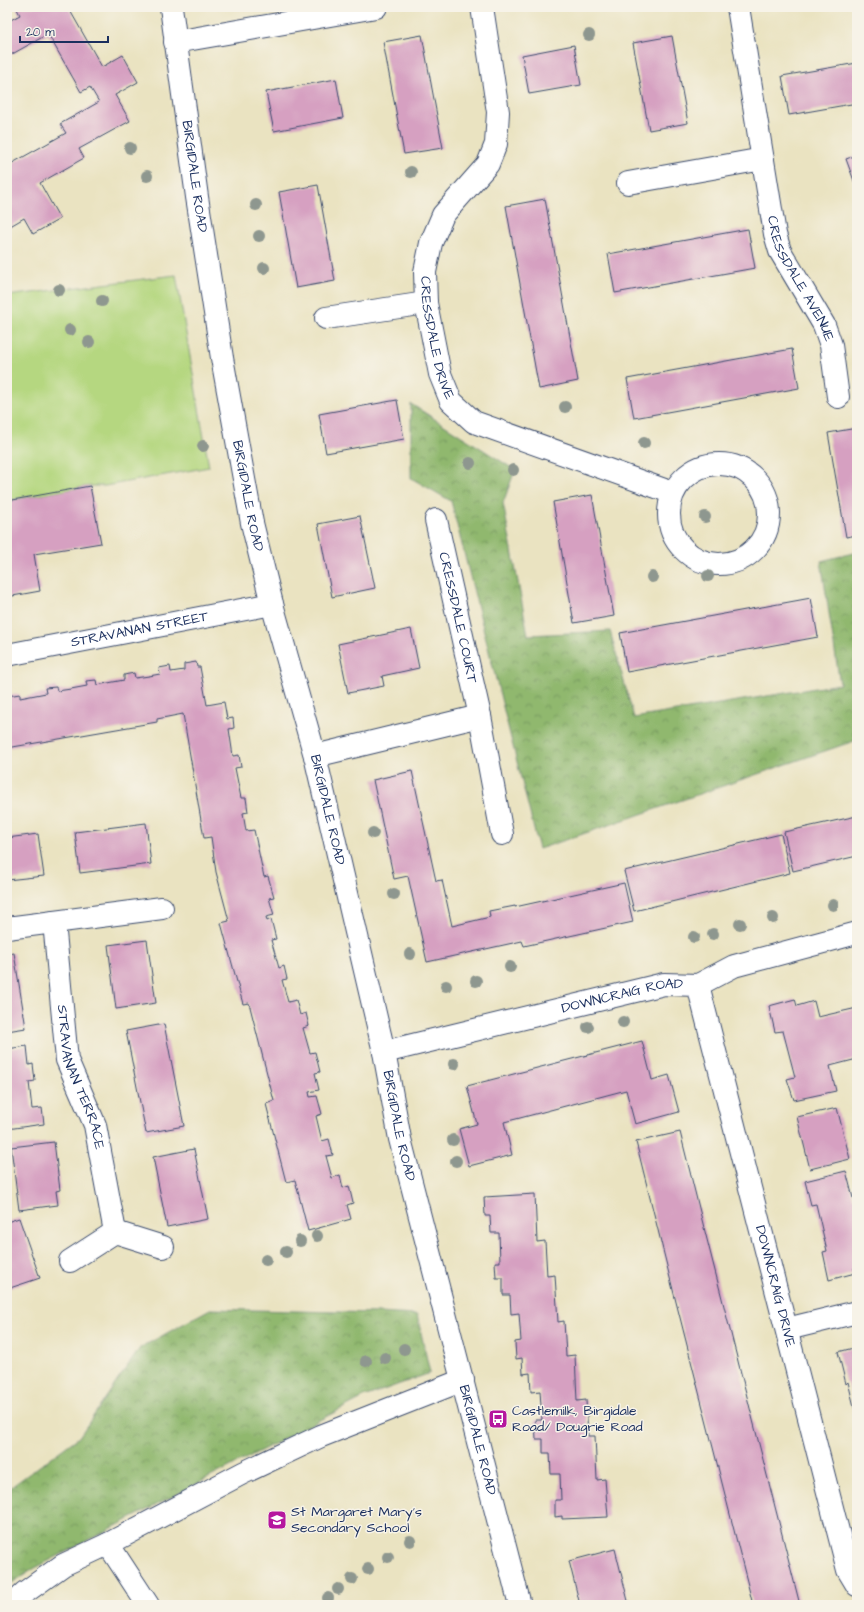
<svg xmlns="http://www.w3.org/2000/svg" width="864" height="1612" font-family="'Architects Daughter',sans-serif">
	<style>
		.grass { fill: #b5d780; stroke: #68836f }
		.forest { fill: url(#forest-crowns); stroke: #567466 }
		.building { fill: #d6a0c1 }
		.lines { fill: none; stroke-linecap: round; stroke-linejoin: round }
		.minor-casing { stroke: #3a4a6d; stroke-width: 24 }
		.minor { stroke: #fff; stroke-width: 22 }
		.tree { fill: #8e978f }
		.labels { text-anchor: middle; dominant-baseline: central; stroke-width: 3; stroke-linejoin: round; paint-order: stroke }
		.street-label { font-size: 14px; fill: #1b2f5e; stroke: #f7f3e8 }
		.poi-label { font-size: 14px; fill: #1b2f5e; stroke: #f7f3e8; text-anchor: start }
	</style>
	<defs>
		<pattern id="forest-crowns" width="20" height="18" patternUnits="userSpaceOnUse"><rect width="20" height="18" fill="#90b86e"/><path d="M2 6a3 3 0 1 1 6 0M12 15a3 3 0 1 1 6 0" fill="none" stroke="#75965e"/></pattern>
	</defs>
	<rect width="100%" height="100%" fill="#f7f3e8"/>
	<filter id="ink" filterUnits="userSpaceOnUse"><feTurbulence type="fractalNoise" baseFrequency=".025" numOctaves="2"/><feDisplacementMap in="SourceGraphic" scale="8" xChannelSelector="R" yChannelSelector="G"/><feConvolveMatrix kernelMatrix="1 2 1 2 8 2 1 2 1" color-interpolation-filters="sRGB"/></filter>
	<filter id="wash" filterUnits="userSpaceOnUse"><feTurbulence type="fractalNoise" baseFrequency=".012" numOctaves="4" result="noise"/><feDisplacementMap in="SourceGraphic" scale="16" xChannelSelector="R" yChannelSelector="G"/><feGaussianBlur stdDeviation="0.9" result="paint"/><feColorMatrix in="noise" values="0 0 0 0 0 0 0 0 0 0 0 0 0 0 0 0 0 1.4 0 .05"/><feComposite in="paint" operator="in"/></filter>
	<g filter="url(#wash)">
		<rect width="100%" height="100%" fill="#eae3c1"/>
		<polygon class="grass" points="176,275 209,467 105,486 90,486 7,501 7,296"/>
		<g class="forest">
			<polygon points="411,404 515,470 503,503 528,635 610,631 634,718 840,684 821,561 857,552 857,740 539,849 451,501 411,478"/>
			<polygon points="210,1309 379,1313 417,1315 430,1373 364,1397 35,1568 7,1586 7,1490 79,1437 140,1348"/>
		</g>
		<g id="blocks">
			<g class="building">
				<polygon points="16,7 68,7 102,67 123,55 138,82 115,95 130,121 79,149 84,158 40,183 60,219 33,234 24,218 7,228 7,166 66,133 60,124 99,102 90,87 81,92 48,34 7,57 7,22 20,15"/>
				<polygon points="422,35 443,148 404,154 383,42"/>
				<polygon points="672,36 688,123 649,130 633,43"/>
				<polygon points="574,45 581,85 529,94 522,55"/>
				<polygon points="857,63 857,103 789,115 782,76"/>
				<polygon points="336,79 343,118 274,131 266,92"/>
				<polygon points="857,155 857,189 846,159"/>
				<polygon points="318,185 335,281 296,288 279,192"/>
				<polygon points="545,199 578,381 539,389 506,206"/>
				<polygon points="748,229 755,268 615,293 608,254"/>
				<polygon points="792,349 799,388 634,418 627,379"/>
				<polygon points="397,400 404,439 326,453 319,414"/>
				<polygon points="857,428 857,535 846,537 828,433"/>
				<polygon points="90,486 101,543 34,554 40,591 7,597 7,501"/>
				<polygon points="592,495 614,616 574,623 553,502"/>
				<polygon points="360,516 375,588 332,597 318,524"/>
				<polygon points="811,598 818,637 627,672 620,633"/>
				<polygon points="411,629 419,668 382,676 384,686 348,693 338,644"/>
				<polygon points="196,662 197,667 200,667 207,705 224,702 227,719 233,718 234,728 229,729 233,756 239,755 241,767 235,768 241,798 246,798 248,812 243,813 246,831 254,830 264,877 268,876 274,897 269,898 274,915 266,917 267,921 271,919 276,939 271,940 279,968 284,966 287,979 282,980 288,1002 296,1000 300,1015 306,1013 309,1026 303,1028 310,1053 315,1052 320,1072 315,1073 319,1090 309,1092 310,1097 317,1096 322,1114 316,1116 322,1141 329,1139 333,1155 326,1156 332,1178 340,1175 343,1188 349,1186 353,1203 347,1205 351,1219 308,1231 295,1180 286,1182 266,1104 274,1101 249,1003 243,1004 221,923 229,921 216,872 211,837 204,838 183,714 157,719 157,722 7,748 7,696 20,694 20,698 46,693 45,688 56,687 57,691 71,689 87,686 86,681 96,680 97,685 124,680 124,675 134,673 135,678 149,676 160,674 159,668 170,666 171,672 184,670 184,664"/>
				<polygon points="412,771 436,881 442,880 452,926 490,917 489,911 515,906 515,907 624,883 633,922 524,946 522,941 427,962 408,876 394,879 373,780"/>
				<polygon points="857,816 857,856 793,871 784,832"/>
				<polygon points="146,823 151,864 80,873 75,832"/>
				<polygon points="38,834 44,876 7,880 7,838"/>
				<polygon points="781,834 790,873 634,911 624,871"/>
				<polygon points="147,940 156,1003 116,1009 108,945"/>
				<polygon points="14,953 26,1028 7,1031 7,954"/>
				<polygon points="795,999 797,1006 814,1001 818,1017 857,1008 857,1059 830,1066 836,1091 794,1100 787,1079 795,1077 783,1031 775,1032 769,1006"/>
				<polygon points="164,1024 184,1126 146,1133 126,1031"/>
				<polygon points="642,1041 652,1080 669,1075 679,1112 635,1124 626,1090 520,1118 504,1122 512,1155 469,1166 459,1129 477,1124 467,1086"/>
				<polygon points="27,1046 29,1065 33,1064 35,1081 29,1082 32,1109 42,1108 44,1124 7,1129 7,1049"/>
				<polygon points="837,1108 850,1159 810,1169 797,1117"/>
				<polygon points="680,1132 699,1208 800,1605 753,1605 674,1294 636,1142"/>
				<polygon points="54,1142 60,1190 56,1191 58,1205 19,1210 11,1147"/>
				<polygon points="194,1149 208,1219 167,1227 153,1157"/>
				<polygon points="846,1171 853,1198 857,1197 857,1267 854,1268 855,1273 829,1280 823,1252 827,1251 816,1204 811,1205 805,1181"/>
				<polygon points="535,1194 537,1242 545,1241 547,1276 555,1275 558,1322 564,1321 566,1356 575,1355 577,1401 586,1400 588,1436 595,1436 597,1480 605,1479 608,1517 562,1519 562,1516 555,1517 555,1500 561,1500 560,1474 551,1474 550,1453 543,1453 543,1439 536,1439 535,1420 542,1420 540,1391 531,1392 530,1373 523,1374 522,1358 516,1359 515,1342 521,1341 519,1313 511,1314 510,1295 503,1295 503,1278 496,1278 495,1262 500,1262 499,1233 491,1233 490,1216 485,1216 484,1197"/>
				<polygon points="19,1218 40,1278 7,1289 7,1222"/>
				<polygon points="857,1347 857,1415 856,1415 848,1382 846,1384 838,1352"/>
				<polygon points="615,1549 629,1605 580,1605 569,1561"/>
			</g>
		</g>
	</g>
	<g filter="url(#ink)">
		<use href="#blocks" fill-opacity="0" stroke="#3a4a6d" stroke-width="1"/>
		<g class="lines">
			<g class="minor-casing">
				<g id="minor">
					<path id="s1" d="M171,7L197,197L222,358L252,523L272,604L315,756L384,1052L400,1139L520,1605"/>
					<path id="s2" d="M482,7L498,112L496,144L488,164L443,215L431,243L425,272L426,303L440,374L451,401L474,422L673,493"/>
					<path id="s3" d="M738,7L775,234L780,251L824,325L831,345L838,397"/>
					<polyline points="175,42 376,7"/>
					<polyline points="628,183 763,159"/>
					<polyline points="326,318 426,303"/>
					<circle cx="719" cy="514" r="50"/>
					<path id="s4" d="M436,520L480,716L502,834"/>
					<path id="s5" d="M7,655L272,604"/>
					<polyline points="315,756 480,716"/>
					<polyline points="54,922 162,908"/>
					<path id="s6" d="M7,928L54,922L67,1060L95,1125L115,1232"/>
					<path id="s7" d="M698,985L848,1570L857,1585"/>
					<path id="s8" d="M384,1052L664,984L698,985L734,966L857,933"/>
					<polyline points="70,1261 115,1232 163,1247"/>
					<polyline points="787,1329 857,1312"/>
					<polyline points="108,1544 148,1605"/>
					<polyline points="11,1605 24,1593 63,1565 108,1544 243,1473 321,1436 463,1380"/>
				</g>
			</g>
			<use href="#minor" class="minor"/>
		</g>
		<g class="tree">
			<circle cx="589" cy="35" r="6"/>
			<circle cx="130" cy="148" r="6"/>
			<circle cx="411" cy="172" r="6"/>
			<circle cx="147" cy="176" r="6"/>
			<circle cx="256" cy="205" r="6"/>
			<circle cx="259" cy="236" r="6"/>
			<circle cx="264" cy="268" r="6"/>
			<circle cx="59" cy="290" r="6"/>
			<circle cx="102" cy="301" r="6"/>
			<circle cx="70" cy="330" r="6"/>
			<circle cx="89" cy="342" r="6"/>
			<circle cx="565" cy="407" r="6"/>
			<circle cx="644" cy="443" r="6"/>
			<circle cx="203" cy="446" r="6"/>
			<circle cx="470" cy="463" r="6"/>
			<circle cx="513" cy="470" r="6"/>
			<circle cx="705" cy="517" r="6"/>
			<circle cx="708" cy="576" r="6"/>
			<circle cx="652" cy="577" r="6"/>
			<circle cx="373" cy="833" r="6"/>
			<circle cx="394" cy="894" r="6"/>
			<circle cx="833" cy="905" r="6"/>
			<circle cx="773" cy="918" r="6"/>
			<circle cx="740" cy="924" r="6"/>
			<circle cx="713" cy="934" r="6"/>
			<circle cx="694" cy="937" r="6"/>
			<circle cx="410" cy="954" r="6"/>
			<circle cx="510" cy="967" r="6"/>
			<circle cx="476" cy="981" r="6"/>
			<circle cx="446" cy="986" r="6"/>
			<circle cx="623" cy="1022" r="6"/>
			<circle cx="588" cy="1027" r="6"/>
			<circle cx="454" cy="1064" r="6"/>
			<circle cx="453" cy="1140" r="6"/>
			<circle cx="456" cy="1161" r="6"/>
			<circle cx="317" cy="1236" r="6"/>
			<circle cx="300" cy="1241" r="6"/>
			<circle cx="286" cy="1252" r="6"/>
			<circle cx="266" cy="1260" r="6"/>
			<circle cx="404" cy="1349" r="6"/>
			<circle cx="385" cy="1358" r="6"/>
			<circle cx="366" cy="1361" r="6"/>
			<circle cx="410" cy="1541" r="6"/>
			<circle cx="388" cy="1557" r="6"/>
			<circle cx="368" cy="1569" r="6"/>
			<circle cx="352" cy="1579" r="6"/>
			<circle cx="338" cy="1589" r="6"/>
			<circle cx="328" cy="1598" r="6"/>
		</g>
	</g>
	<defs>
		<g id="bus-square" transform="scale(1)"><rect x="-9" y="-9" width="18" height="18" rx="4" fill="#b5179e" stroke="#f7f3e8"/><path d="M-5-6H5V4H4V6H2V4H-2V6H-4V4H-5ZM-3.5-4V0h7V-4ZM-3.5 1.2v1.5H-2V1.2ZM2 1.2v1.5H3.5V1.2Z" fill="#fff"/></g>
		<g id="school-square" transform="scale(1)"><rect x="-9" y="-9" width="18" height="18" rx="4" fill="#b5179e" stroke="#f7f3e8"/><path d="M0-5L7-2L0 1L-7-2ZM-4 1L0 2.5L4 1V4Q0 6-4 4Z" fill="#fff"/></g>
	</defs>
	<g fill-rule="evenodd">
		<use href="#bus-square" x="498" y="1419"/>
		<use href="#school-square" x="277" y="1520"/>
	</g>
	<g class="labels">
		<g class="street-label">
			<text stroke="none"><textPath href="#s1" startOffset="171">BIRGIDALE ROAD</textPath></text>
			<text stroke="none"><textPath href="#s3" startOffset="281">CRESSDALE AVENUE</textPath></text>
			<text stroke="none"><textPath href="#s2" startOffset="355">CRESSDALE DRIVE</textPath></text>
			<text stroke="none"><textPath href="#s1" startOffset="495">BIRGIDALE ROAD</textPath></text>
			<text stroke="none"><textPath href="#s4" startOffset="100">CRESSDALE COURT</textPath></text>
			<text stroke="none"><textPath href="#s5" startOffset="135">STRAVANAN STREET</textPath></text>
			<text stroke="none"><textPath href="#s1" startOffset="819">BIRGIDALE ROAD</textPath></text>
			<text stroke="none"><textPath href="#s8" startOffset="245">DOWNCRAIG ROAD</textPath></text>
			<text stroke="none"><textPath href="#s6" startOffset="206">STRAVANAN TERRACE</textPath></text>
			<text stroke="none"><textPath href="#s1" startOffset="1143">BIRGIDALE ROAD</textPath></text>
			<text stroke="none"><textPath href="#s7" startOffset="311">DOWNCRAIG DRIVE</textPath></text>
			<text stroke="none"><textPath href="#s1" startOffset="1467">BIRGIDALE ROAD</textPath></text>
		</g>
		<g class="poi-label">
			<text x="512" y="1411">Castlemilk, Birgidale<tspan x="512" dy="16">Road/ Dougrie Road</tspan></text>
			<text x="291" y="1512">St Margaret Mary's<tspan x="291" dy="16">Secondary School</tspan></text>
		</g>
	</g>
	<rect width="864" height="1612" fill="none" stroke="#f7f3e8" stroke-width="24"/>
	<path d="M20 36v6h88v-6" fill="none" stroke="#1b2f5e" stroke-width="2"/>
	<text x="26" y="36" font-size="12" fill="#1b2f5e" stroke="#f7f3e8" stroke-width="3" paint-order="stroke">20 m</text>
</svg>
